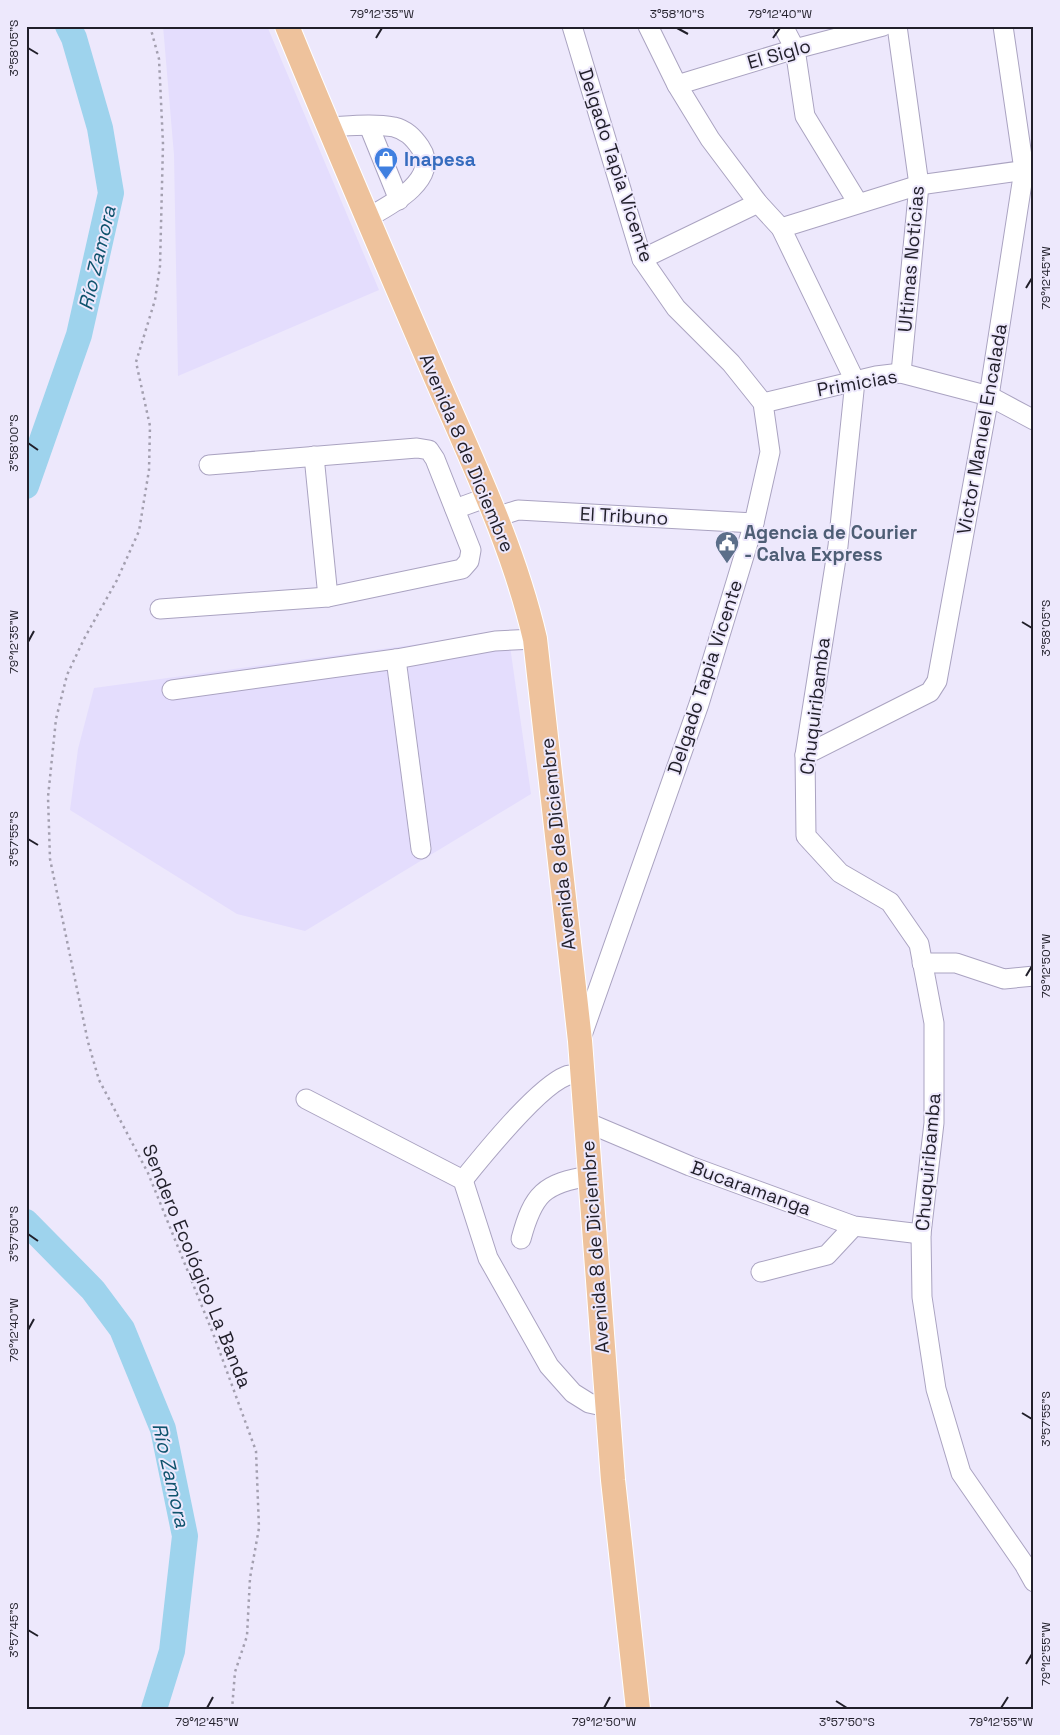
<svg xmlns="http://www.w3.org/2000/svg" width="1060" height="1735" font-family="'Space Grotesk',sans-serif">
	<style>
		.built { fill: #e4ddfd }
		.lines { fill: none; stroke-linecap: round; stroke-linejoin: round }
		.river { stroke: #9ed3ed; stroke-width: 26 }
		.minor-casing { stroke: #aaa3c1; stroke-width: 21 }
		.major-casing { stroke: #fff; stroke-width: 26 }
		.path { stroke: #a39faf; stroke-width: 2.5; stroke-dasharray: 2.5 4; stroke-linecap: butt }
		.minor { stroke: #fff; stroke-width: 19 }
		.major { stroke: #eec29c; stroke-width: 24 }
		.ticks { fill: none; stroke: #211f2a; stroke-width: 2 }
		.labels { text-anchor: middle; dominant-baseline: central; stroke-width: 4; stroke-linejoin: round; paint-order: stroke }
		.street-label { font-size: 19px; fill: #211f2a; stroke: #ede8fc }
		.shop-label { font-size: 19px; font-weight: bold; fill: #366cbe; stroke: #ede8fc; text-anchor: start }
		.service-label { font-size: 19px; font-weight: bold; fill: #4e5e75; stroke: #ede8fc; text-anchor: start }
		.water-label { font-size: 20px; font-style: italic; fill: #0e536d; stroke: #ede8fc }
		.neatline { fill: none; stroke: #211f2a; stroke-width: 2 }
		.ticks-label { font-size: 12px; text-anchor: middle; fill: #211f2a }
	</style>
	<rect width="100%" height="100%" fill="#ede8fc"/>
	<g class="built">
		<polygon points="163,26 267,26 379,290 178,376 174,155"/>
		<polygon points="508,632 531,794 305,931 237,914 70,810 78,749 94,688"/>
	</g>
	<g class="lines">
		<g class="river">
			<polyline points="26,486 79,335 111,193 100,128 74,38 68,26"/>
			<polyline points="26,1222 93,1290 122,1329 163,1429 185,1536 172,1651 154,1709"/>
		</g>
		<g class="minor-casing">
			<g id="minor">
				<polyline points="572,26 642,259 676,308 731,363 763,403 770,452 754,523 699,704 581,1038"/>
				<polyline points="648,26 677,85 710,139 758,203 781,228 855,381"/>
				<polyline points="783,26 795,49 805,116 858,203"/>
				<polyline points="897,26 919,185 901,373"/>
				<polyline points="677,85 795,49 883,26"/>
				<polyline points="369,126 399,200"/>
				<path d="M328,127C349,126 373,123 394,127C406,130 413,137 420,147C442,179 389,206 367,218"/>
				<polyline points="781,228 919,185 1034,169"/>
				<polyline points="642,259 758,203"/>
				<polyline points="855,381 838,546 805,755 806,836 840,873 890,902 919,944 934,1023 934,1123 921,1234 922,1297 936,1389 961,1473 1024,1564 1034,1582"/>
				<polyline points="763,403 876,376 901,373 989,396 1034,420"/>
				<polyline points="314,456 328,597"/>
				<polyline points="455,509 488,497"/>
				<polyline points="496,517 518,510 754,523"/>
				<polyline points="160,609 328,597 462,569 469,561 471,550 435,459 429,450 417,448 209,465"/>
				<polyline points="396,659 421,849"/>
				<polyline points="172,690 396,659 495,641 535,639"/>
				<polyline points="805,755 930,692 937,681 989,396 1024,170 1003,26"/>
				<polyline points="922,963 956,963 1004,979 1034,976"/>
				<polyline points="306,1099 463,1180 488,1258 549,1366 573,1393 589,1403 607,1407"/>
				<polyline points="586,1122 690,1166 854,1226 921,1234"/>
				<path d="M463,1180C484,1154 538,1087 566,1076C571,1074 577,1075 582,1074"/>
				<path d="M521,1239C533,1194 544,1183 590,1176"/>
				<polyline points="761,1272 827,1255 854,1226"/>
			</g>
		</g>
		<g class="major-casing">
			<path id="major" d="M287,26C335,144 386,261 436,378C473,463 514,548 535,639L580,1041L613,1480L638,1709"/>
		</g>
		<polyline class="path" points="150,26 159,59 163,144 160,266 155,300 136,362 150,426 149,470 139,531 117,580 84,639 67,675 56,719 48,797 50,859 88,1042 99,1080 148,1173 214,1336 256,1451 259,1528 250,1578 247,1636 235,1672 232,1709"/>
		<use href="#minor" class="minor"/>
		<use href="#major" class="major"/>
	</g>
	<path class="ticks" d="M677,28L688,34M376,38L382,28M773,38L780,28M28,48L38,54M1026,288L1032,278M28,443L38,450M1022,622L1032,628M28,642L34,631M28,839L38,845M1026,976L1032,966M28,1234L38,1241M28,1330L34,1319M1022,1413L1032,1419M28,1630L38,1636M1026,1664L1032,1654M836,1701L847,1708M207,1708L213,1697M604,1708L610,1697M1001,1708L1008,1697"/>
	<defs>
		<g id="shop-pin" transform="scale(1.25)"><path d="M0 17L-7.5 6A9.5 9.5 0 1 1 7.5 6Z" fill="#3f7fe0" stroke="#ede8fc"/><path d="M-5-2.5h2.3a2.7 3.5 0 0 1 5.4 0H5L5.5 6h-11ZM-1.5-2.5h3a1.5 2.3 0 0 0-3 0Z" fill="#fff"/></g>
		<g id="civic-pin" transform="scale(1.25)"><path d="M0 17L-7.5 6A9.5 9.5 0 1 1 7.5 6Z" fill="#5c6f8a" stroke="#ede8fc"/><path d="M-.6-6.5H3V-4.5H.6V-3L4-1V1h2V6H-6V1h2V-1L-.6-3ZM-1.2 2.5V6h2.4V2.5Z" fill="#fff"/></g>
	</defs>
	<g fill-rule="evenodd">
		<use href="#shop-pin" x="386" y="159"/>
		<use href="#civic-pin" x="727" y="543"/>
	</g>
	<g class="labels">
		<g class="street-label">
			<text transform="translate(779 54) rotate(-16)">El Siglo</text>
			<text transform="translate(616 165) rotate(72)">Delgado Tapia Vicente</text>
			<text transform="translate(911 259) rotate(-85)">Ultimas Noticias</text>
			<text transform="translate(857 383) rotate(-10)">Primicias</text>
			<text transform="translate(982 429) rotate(-80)">Victor Manuel Encalada</text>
			<text transform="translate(467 453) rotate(67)">Avenida 8 de Diciembre</text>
			<text transform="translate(624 516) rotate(3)">El Tribuno</text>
			<text transform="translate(705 677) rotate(-72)">Delgado Tapia Vicente</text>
			<text transform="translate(815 706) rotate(-83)">Chuquiribamba</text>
			<text transform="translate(558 844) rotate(-96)">Avenida 8 de Diciembre</text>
			<text transform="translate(928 1162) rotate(-85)">Chuquiribamba</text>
			<text transform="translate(751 1188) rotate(20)">Bucaramanga</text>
			<text transform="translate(595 1247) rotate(-94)">Avenida 8 de Diciembre</text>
			<text transform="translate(197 1266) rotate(68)">Sendero Ecológico La Banda</text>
		</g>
		<g class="shop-label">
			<text x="404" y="159">Inapesa</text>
		</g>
		<g class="service-label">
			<text x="744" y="532">Agencia de Courier<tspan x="744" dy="22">- Calva Express</tspan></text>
		</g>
		<g class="water-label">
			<text transform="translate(97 258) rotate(-77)">Río Zamora</text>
			<text transform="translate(171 1475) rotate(77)">Río Zamora</text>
		</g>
	</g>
	<rect width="1060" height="1735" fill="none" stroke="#ede8fc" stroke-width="55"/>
	<rect x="28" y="28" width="1004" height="1680" class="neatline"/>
	<g class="ticks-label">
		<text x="382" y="18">79°12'35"W</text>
		<text x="677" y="18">3°58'10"S</text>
		<text x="780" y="18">79°12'40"W</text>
		<text transform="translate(14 48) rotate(-90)" y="4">3°58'05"S</text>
		<text transform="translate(1046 278) rotate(-90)" y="4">79°12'45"W</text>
		<text transform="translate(14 443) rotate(-90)" y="4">3°58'00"S</text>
		<text transform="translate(1046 628) rotate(-90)" y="4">3°58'05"S</text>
		<text transform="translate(14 642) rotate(-90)" y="4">79°12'35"W</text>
		<text transform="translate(14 839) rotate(-90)" y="4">3°57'55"S</text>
		<text transform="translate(1046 966) rotate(-90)" y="4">79°12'50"W</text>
		<text transform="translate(14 1234) rotate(-90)" y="4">3°57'50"S</text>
		<text transform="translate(14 1330) rotate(-90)" y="4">79°12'40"W</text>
		<text transform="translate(1046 1419) rotate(-90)" y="4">3°57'55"S</text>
		<text transform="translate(14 1630) rotate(-90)" y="4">3°57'45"S</text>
		<text transform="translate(1046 1654) rotate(-90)" y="4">79°12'55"W</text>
		<text x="207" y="1726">79°12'45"W</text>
		<text x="604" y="1726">79°12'50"W</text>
		<text x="847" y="1726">3°57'50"S</text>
		<text x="1001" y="1726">79°12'55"W</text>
	</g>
</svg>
